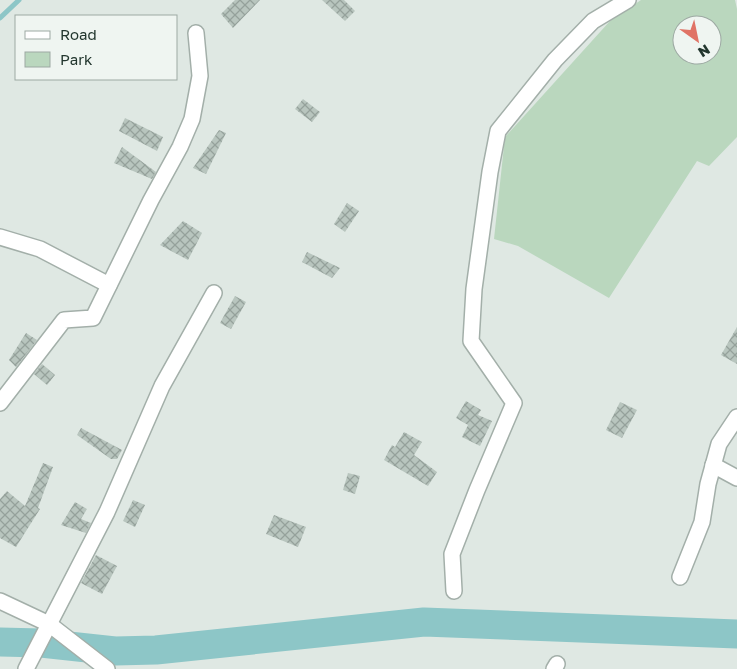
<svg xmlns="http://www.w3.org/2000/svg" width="737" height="669" font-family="'Golos Text',sans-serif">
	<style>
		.green { fill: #bad7be; fill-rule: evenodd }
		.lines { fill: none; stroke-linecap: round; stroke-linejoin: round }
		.stream { stroke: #8dc6c7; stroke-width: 5 }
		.river { stroke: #8dc6c7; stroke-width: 29 }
		.building { fill: url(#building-cross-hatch) }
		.minor-casing { stroke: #a3afa9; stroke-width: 18 }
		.minor { stroke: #fff; stroke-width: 15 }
	</style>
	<defs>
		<pattern id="building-cross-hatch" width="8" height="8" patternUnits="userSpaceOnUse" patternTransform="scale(1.25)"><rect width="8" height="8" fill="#b8c5be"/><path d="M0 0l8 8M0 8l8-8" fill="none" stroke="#95a19b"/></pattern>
	</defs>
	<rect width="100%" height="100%" fill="#dfe8e3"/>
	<path class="green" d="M641,0H735L737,9V137L709,166L697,161L609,298L518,246L494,239L505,137L610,21ZM682,25H712V55H682Z"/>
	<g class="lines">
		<polyline class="stream" points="0,18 19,0"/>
		<polyline class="river" points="0,642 41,643 115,651 156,650 424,622 737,634"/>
	</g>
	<g class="building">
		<polygon points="235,0 260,0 233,28 221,14"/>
		<polygon points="322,0 344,0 355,11 345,21"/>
		<polygon points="303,99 320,112 312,122 295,109"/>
		<polygon points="125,118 163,137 157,151 119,131"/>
		<polygon points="219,130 226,133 206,174 193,168"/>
		<polygon points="122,147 156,172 152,179 114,163"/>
		<polygon points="347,203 359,211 345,232 334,224"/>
		<polygon points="183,221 202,233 188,260 160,245"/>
		<polygon points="307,252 340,268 332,278 302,262"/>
		<polygon points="235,296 246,302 231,329 220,323"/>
		<polygon points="737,327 737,364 721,355"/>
		<polygon points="26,333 37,340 16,367 9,360"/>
		<polygon points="42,364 55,375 47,385 34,374"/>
		<polygon points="466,401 481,410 478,415 492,421 480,446 462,437 468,425 456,418"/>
		<polygon points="620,402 637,410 622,438 606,430"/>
		<polygon points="81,428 122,450 117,459 111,459 77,435"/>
		<polygon points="404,432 422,442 414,455 437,472 428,486 384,460 392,445 395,447"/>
		<polygon points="43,463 53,467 38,508 40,509 16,547 0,538 0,499 7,491 25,506"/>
		<polygon points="348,473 360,476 355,494 343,490"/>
		<polygon points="133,500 145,505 135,527 123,521"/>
		<polygon points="75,502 87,509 81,519 91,523 86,533 61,525"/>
		<polygon points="274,515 306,527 298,547 266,534"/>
		<polygon points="96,555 117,566 102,594 81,583"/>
	</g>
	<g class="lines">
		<g class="minor-casing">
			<g id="minor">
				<polyline points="0,237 40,249 109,285"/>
				<polyline points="0,403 64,320 93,318 151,200 180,147 192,119 200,76 196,33"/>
				<polyline points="713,465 737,478"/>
				<polyline points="680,577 702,522 708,484 719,444 737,417"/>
				<polyline points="454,591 452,554 477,490 514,403 471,341 474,289 490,172 498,131 555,60 593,21 628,0"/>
				<polyline points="0,601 49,624 107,669"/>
				<polyline points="26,669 107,512 162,386 214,293"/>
				<polyline points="554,669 557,664"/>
			</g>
		</g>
		<use href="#minor" class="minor"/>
	</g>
	<rect x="15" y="15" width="162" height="65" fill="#eff5f1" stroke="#9da9a3"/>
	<rect x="25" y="31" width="25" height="8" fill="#ffffff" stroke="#9da9a3"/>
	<text x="60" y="40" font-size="15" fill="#22362e">Road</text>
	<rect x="25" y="52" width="25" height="15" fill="#bad7be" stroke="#9da9a3"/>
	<text x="60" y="65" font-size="15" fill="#22362e">Park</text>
	<g transform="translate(697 40) rotate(147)"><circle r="24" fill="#eff5f1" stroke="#9da9a3"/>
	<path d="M0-4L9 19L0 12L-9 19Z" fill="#e07365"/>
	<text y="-8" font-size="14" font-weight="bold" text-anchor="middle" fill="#22362e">N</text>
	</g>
</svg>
